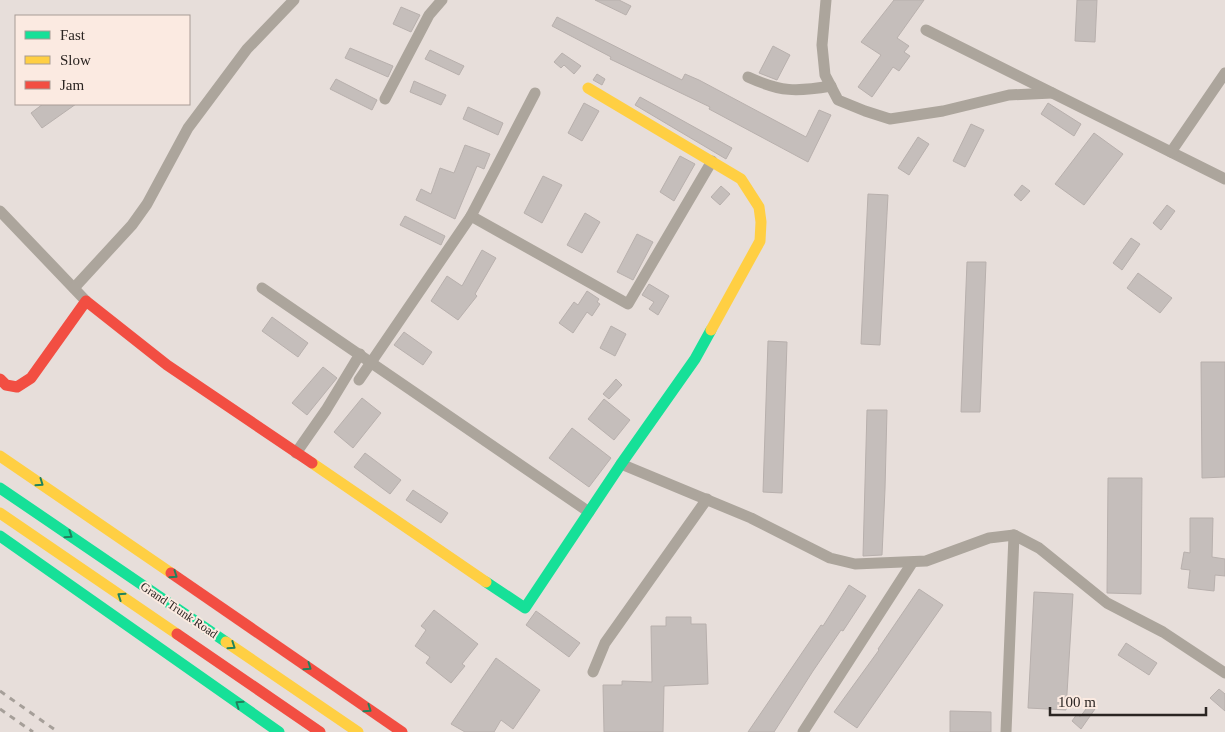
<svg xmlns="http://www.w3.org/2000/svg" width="1225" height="732" font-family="Georgia,serif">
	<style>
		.building { fill: #c5bebb; stroke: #b8b0ad }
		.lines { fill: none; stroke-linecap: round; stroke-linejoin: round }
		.street { stroke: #aca59c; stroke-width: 11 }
		.fast { stroke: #16e098; stroke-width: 11 }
		.slow { stroke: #ffcf43; stroke-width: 11 }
		.jam { stroke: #f24e42; stroke-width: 11 }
		.rail { stroke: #a69f99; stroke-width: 3; stroke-dasharray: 6 6; stroke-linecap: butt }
		.oneway { stroke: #20825d }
		.labels { text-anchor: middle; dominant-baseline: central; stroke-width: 4; stroke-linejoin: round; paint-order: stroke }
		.street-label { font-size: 12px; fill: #2b2522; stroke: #fbeae1 }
	</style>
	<rect width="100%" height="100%" fill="#e7deda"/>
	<g class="building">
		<polygon points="595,0 619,0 631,6 626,15"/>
		<polygon points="894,0 924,0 897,38 909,46 904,52 910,56 899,71 893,67 872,97 858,87 881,55 861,42"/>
		<polygon points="1077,0 1097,0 1095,42 1075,41"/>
		<polygon points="401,7 420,15 411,32 393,24"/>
		<polygon points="557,17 682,80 685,74 699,80 806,137 819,110 831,115 808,162 709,109 710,107 610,59 611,57 552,26"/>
		<polygon points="773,46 790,55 777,80 759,73"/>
		<polygon points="350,48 393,66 388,77 345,58"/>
		<polygon points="430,50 464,66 459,75 425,59"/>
		<polygon points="562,53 581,66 574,74 564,65 561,68 554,62"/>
		<polygon points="597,74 605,79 602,85 593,80"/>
		<polygon points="336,79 377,100 372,110 330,89"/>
		<polygon points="414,81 446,95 441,105 410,92"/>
		<polygon points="640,97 732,148 726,159 635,105"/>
		<polygon points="584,103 599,111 582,141 568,133"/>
		<polygon points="1048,103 1081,124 1074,136 1041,114"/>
		<polygon points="43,104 76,104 42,128 31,113"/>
		<polygon points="468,107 503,123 498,135 463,119"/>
		<polygon points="971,124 984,130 965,167 953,161"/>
		<polygon points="1094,133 1123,154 1084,205 1055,184"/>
		<polygon points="918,137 929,144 909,175 898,168"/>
		<polygon points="465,145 490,154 484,169 477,166 455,219 416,200 421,189 431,194 440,168 454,173"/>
		<polygon points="680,156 695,164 674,201 660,192"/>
		<polygon points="543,176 562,185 542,223 524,213"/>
		<polygon points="1022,185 1030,191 1021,201 1014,195"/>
		<polygon points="721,186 730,194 720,205 711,197"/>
		<polygon points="868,194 888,195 880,345 861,344"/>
		<polygon points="1167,205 1175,211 1161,230 1153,223"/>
		<polygon points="585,213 600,222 582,253 567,245"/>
		<polygon points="405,216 445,236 441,245 400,225"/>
		<polygon points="637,234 653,242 633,280 617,272"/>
		<polygon points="1131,238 1140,244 1122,270 1113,263"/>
		<polygon points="482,250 496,258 475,294 477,296 458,320 431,301 447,276 462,286"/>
		<polygon points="967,262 986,262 980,412 961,412"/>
		<polygon points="1138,273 1172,298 1160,313 1127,288"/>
		<polygon points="649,284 669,296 658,315 649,309 654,302 642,295"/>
		<polygon points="587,291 599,299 597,302 600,304 592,316 587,312 573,333 559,323 574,302 578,305"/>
		<polygon points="272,317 308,343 298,357 262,331"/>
		<polygon points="611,326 626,334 615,356 600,348"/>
		<polygon points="404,332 432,352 423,365 394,345"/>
		<polygon points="768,341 787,342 782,493 763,492"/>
		<polygon points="1201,362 1225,362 1225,477 1202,478"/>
		<polygon points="323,367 337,378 307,415 292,403"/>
		<polygon points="616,379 622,385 609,399 603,394"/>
		<polygon points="362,398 381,413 353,448 334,432"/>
		<polygon points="604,399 630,420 614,440 588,419"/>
		<polygon points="867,410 887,410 885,489 882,555 863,556"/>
		<polygon points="572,428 611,458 589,487 549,458"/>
		<polygon points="365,453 401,480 390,494 354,467"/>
		<polygon points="1108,478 1142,478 1141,594 1107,593"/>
		<polygon points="413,490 448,513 441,523 406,500"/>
		<polygon points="1190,518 1213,518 1212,557 1225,559 1225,576 1215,575 1214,591 1188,588 1190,570 1181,569 1184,552 1190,553"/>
		<polygon points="849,585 866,596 843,631 841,630 813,671 774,732 748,732 821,625 823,626"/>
		<polygon points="919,589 943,605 857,728 834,712 879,650 878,649"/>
		<polygon points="1034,592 1073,594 1066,710 1028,708"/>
		<polygon points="434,610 478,644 462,664 465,666 451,683 426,663 430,657 415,646 426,630 421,626"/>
		<polygon points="536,611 580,643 569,657 526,625"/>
		<polygon points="666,617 691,617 691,624 706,624 708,684 664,686 663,732 604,732 603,685 622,685 622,681 652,682 651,626 666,626"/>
		<polygon points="1126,643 1157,663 1149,675 1118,655"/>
		<polygon points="496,658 540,690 513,729 501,720 494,732 465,732 451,724"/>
		<polygon points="1219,689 1225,694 1225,711 1210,698"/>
		<polygon points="1089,705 1095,709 1081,729 1072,721 1077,714 1080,717"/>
		<polygon points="950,711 991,712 991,732 950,732"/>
	</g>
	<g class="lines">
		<g class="street">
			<polyline points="826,0 822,45 825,75 838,100 865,111 890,119 943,111 1009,95 1052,93"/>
			<polyline points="926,30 1225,179"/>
			<path d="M748,77C781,92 796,92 831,86"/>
			<polyline points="385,99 429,15 442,0"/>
			<polyline points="1171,152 1225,73"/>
			<polyline points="0,211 86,301"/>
			<polyline points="471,216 628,304 712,161"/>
			<polyline points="74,288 132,225 147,204 188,128 247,49 294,0"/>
			<polyline points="262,288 589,512"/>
			<polyline points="359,380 471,216 535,93"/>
			<polyline points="296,453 326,410 360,354"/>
			<polyline points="621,464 751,518 830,558 855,564 926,561 989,538 1014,535 1039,548 1107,603 1163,632 1225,673"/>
			<polyline points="593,672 605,643 707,499"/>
			<polyline points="803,732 912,563"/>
			<polyline points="1006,732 1014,535"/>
		</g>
		<g class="fast">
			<polyline points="0,488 226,642"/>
			<polyline points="0,536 279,732"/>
			<polyline points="486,582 525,608 621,464 695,359 711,330"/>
		</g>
		<g class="slow">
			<polyline points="588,88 741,179 759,207 761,222 760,241 711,330"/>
			<polyline points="0,456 171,573"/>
			<polyline points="312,463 486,582"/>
			<polyline points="0,513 177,634"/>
			<polyline points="226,642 358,732"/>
		</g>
		<g class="jam">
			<polyline points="0,379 6,385 17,387 31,378 86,301 167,365 312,463"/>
			<polyline points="171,573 402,732"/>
			<polyline points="177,634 320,732"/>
		</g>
		<g class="rail">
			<polyline points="0,691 58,732"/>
			<polyline points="0,709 33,732"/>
		</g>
	</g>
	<defs><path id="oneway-chevron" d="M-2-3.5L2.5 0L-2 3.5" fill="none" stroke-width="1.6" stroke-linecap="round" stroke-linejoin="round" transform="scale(1.25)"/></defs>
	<g class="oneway">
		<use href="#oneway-chevron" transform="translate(40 483) rotate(35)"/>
		<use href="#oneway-chevron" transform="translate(69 535) rotate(34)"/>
		<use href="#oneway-chevron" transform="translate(174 575) rotate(35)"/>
		<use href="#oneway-chevron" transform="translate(121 596) rotate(-146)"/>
		<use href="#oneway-chevron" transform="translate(232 646) rotate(34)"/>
		<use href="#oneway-chevron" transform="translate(308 667) rotate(35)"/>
		<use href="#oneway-chevron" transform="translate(239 704) rotate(-145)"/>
		<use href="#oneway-chevron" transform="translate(368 709) rotate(35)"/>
	</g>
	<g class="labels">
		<g class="street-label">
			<text transform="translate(179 610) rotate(34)">Grand Trunk Road</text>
		</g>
	</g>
	<rect x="15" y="15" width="175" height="90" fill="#fbeae1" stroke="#a89b95"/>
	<rect x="25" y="31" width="25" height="8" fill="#16e098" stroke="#a89b95"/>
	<text x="60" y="40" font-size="15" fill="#2b2522">Fast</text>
	<rect x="25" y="56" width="25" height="8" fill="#ffcf43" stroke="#a89b95"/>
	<text x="60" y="65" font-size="15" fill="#2b2522">Slow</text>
	<rect x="25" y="81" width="25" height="8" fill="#f24e42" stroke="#a89b95"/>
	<text x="60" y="90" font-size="15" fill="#2b2522">Jam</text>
	<path d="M1050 707v8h156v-8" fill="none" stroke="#2b2522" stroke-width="2.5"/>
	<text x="1058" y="707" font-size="15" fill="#2b2522" stroke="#fbeae1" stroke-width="4" paint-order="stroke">100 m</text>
</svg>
